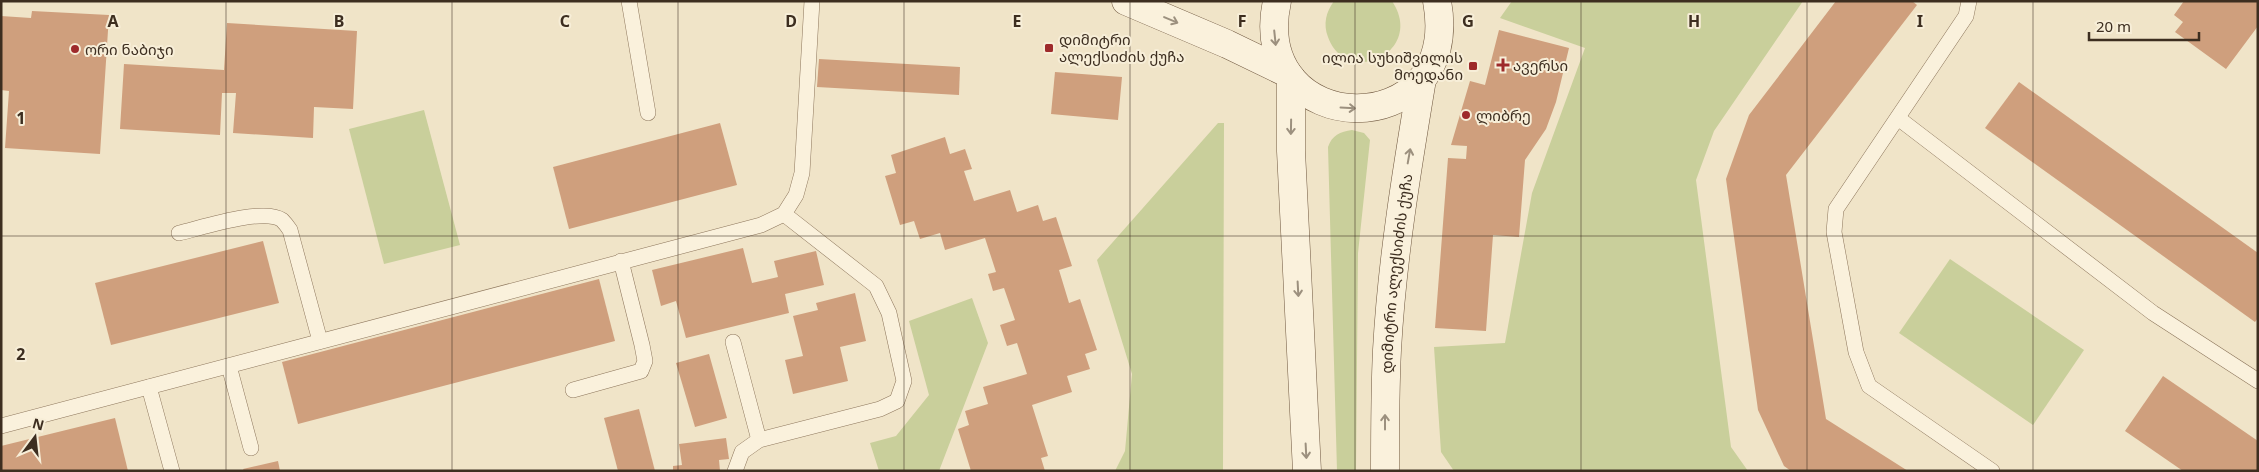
<svg xmlns="http://www.w3.org/2000/svg" width="2259" height="472" font-family="Georgia,'Noto Sans Georgian',serif">
	<style>
		.green { fill: #c9cf9b }
		.building { fill: #cf9f7d }
		.lines { fill: none; stroke-linecap: round; stroke-linejoin: round }
		.lane-casing { stroke: #8d765c; stroke-width: 16 }
		.secondary-casing { stroke: #6f573f; stroke-width: 29 }
		.lane { stroke: #faf1dc; stroke-width: 15 }
		.secondary { stroke: #faf1dc; stroke-width: 28 }
		.oneway { stroke: #9c907e }
		.grid { fill: none; stroke: #3d2e20; stroke-width: 1; stroke-opacity: 0.55 }
		.poi-dot { fill: #9e2a2b; stroke: #f7eed8; stroke-width: 2 }
		.labels { text-anchor: middle; dominant-baseline: central; stroke-width: 4; stroke-linejoin: round; paint-order: stroke }
		.poi-label { font-size: 15px; fill: #3d2e20; stroke: #f7eed8; text-anchor: start }
		.street-label { font-size: 15px; fill: #3d2e20; stroke: #f7eed8 }
		.grid-label { font-size: 16px; text-anchor: middle; font-weight: bold; fill: #3d2e20; stroke: #f7eed8; stroke-width: 4; stroke-linejoin: round; paint-order: stroke }
	</style>
	<rect width="100%" height="100%" fill="#f0e4c8"/>
	<g class="green">
		<path d="M1334,1H1392C1426,52 1347,89 1328,37C1323,24 1326,12 1334,1Z"/>
		<polygon points="1512,1 1803,1 1714,131 1696,180 1731,447 1748,471 1454,471 1441,452 1434,347 1505,343 1532,193 1585,48 1500,18"/>
		<polygon points="424,110 460,245 384,264 349,129"/>
		<polygon points="1218,123 1224,123 1223,471 1115,471 1125,451 1132,374 1097,260"/>
		<path d="M1352,130L1364,133L1370,140L1358,253L1356,471H1337L1328,147C1332,135 1340,132 1352,130Z"/>
		<polygon points="1950,259 2084,350 2033,425 1899,333"/>
		<polygon points="972,298 988,343 939,471 879,471 870,443 896,436 929,395 909,321"/>
	</g>
	<g class="building">
		<polygon points="1836,1 1912,1 1917,5 1786,175 1826,419 1908,471 1791,471 1784,466 1758,410 1726,179 1749,115"/>
		<polygon points="2184,1 2258,1 2258,26 2226,69 2175,32 2183,22 2174,15"/>
		<polygon points="32,11 109,15 100,154 5,148 9,91 1,90 1,16 31,18"/>
		<polygon points="227,23 357,31 353,109 314,107 313,138 233,133 236,93 222,93 220,135 120,129 124,64 224,70"/>
		<polygon points="1499,30 1569,48 1556,102 1546,129 1525,160 1519,237 1493,235 1486,331 1435,328 1448,158 1466,159 1467,146 1451,145 1470,81 1485,85"/>
		<polygon points="819,59 960,67 959,95 817,87"/>
		<polygon points="1055,72 1122,77 1118,120 1051,114"/>
		<polygon points="2019,82 2258,253 2258,318 2255,322 1985,128"/>
		<polygon points="720,123 737,185 569,229 553,167"/>
		<polygon points="945,137 950,154 965,149 972,169 964,171 974,201 1010,190 1017,212 1038,205 1043,221 1056,217 1072,266 1059,270 1069,303 1080,299 1097,350 1085,354 1090,369 1067,376 1072,392 1032,405 1048,456 1041,458 1045,471 971,471 958,429 969,425 965,411 988,404 983,387 1027,374 1017,343 1007,346 1000,325 1015,320 1004,288 993,291 988,274 996,272 985,238 945,250 940,233 920,239 914,221 900,225 885,176 896,173 891,155"/>
		<polygon points="263,241 279,303 111,345 95,283"/>
		<polygon points="743,248 752,283 778,277 774,261 816,251 824,285 785,294 789,313 686,338 676,301 661,306 652,270"/>
		<polygon points="599,279 615,341 298,424 282,362"/>
		<polygon points="855,293 866,341 840,347 848,381 793,394 785,360 803,356 793,316 818,310 816,303"/>
		<polygon points="709,354 727,418 695,427 676,363"/>
		<polygon points="2163,376 2258,441 2258,471 2183,471 2125,431"/>
		<polygon points="639,409 655,471 618,471 604,418"/>
		<polygon points="115,418 128,471 1,471 1,446"/>
		<polygon points="726,438 729,459 719,460 720,471 673,471 673,466 682,465 679,444"/>
		<polygon points="278,461 280,471 244,471 243,469"/>
	</g>
	<g class="lines">
		<g class="lane-casing">
			<g id="lane">
				<polyline points="629,1 648,113"/>
				<polyline points="1969,1 1966,16 1836,209 1834,232 1856,352 1869,386 1992,471"/>
				<polyline points="1898,118 2153,313 2258,381"/>
				<path d="M179,233C201,228 264,207 282,220C285,223 288,227 290,230L320,341"/>
				<polyline points="733,342 759,440"/>
				<polyline points="229,366 251,448"/>
				<polyline points="149,387 172,471"/>
				<polyline points="573,390 641,371 645,361 642,345 621,261"/>
				<polyline points="1,426 761,225 784,214 796,195 802,173 812,1"/>
				<polyline points="735,471 742,452 759,440 880,409 897,401 904,381 889,313 876,286 784,214"/>
			</g>
		</g>
		<g class="secondary-casing">
			<g id="secondary">
				<polyline points="1126,1 1227,44 1287,73"/>
				<path d="M1277,1C1247,141 1464,147 1437,1"/>
				<polyline points="1291,78 1291,151 1307,471"/>
				<path id="s1" d="M1385,471C1385,430 1385,390 1387,350C1392,259 1407,169 1422,79"/>
			</g>
		</g>
		<use href="#lane" class="lane"/>
		<use href="#secondary" class="secondary"/>
	</g>
	<defs><path id="oneway-shaft" d="M-6 0H5M1.5-3L5.5 0L1.5 3" fill="none" stroke-width="1.6" stroke-linecap="round" stroke-linejoin="round" transform="scale(1.25)"/></defs>
	<g class="oneway">
		<use href="#oneway-shaft" transform="translate(1171 20) rotate(23)"/>
		<use href="#oneway-shaft" transform="translate(1275 38) rotate(84)"/>
		<use href="#oneway-shaft" transform="translate(1348 108) rotate(3)"/>
		<use href="#oneway-shaft" transform="translate(1291 127) rotate(91)"/>
		<use href="#oneway-shaft" transform="translate(1409 156) rotate(-80)"/>
		<use href="#oneway-shaft" transform="translate(1298 289) rotate(87)"/>
		<use href="#oneway-shaft" transform="translate(1385 422) rotate(-90)"/>
		<use href="#oneway-shaft" transform="translate(1306 451) rotate(87)"/>
	</g>
	<path class="grid" d="M226,1V471M452,1V471M678,1V471M904,1V471M1130,1V471M1355,1V471M1581,1V471M1807,1V471M2033,1V471M1,236H2258"/>
	<g class="poi-dot">
		<rect x="1044" y="43" width="10" height="10" rx="2.5"/>
		<circle cx="75" cy="49" r="5"/>
		<path d="M1500.5 57.5h5v5h5v5h-5v5h-5v-5h-5v-5h5z"/>
		<rect x="1468" y="61" width="10" height="10" rx="2.5"/>
		<circle cx="1466" cy="115" r="5"/>
	</g>
	<g class="labels">
		<g class="poi-label">
			<text x="1059" y="39">დიმიტრი<tspan x="1059" dy="17">ალექსიძის ქუჩა</tspan></text>
			<text x="85" y="49">ორი ნაბიჯი</text>
			<text x="1463" y="57" text-anchor="end">ილია სუხიშვილის<tspan x="1463" dy="17">მოედანი</tspan></text>
			<text x="1513" y="65">ავერსი</text>
			<text x="1476" y="115">ლიბრე</text>
		</g>
		<g class="street-label">
			<text stroke="none"><textPath href="#s1" startOffset="198">დიმიტრი ალექსიძის ქუჩა</textPath></text>
		</g>
	</g>
	<g class="grid-label">
		<text x="113" y="27">A</text>
		<text x="339" y="27">B</text>
		<text x="565" y="27">C</text>
		<text x="791" y="27">D</text>
		<text x="1017" y="27">E</text>
		<text x="1242" y="27">F</text>
		<text x="1468" y="27">G</text>
		<text x="1694" y="27">H</text>
		<text x="1920" y="27">I</text>
		<text x="21" y="124">1</text>
		<text x="21" y="360">2</text>
	</g>
	<rect width="2259" height="472" fill="none" stroke="#3d2e20" stroke-width="5"/>
	<g transform="translate(35 437) rotate(15)" stroke="#f7eed8" stroke-width="4" paint-order="stroke">
	<path d="M0-4L9 19L0 12L-9 19Z" fill="#3d2e20"/>
	<text y="-8" font-size="14" font-weight="bold" text-anchor="middle" fill="#3d2e20">N</text>
	</g>
	<path d="M2089 32v8h110v-8" fill="none" stroke="#3d2e20" stroke-width="2.5"/>
	<text x="2096" y="32" font-size="15" fill="#3d2e20" stroke="#f7eed8" stroke-width="4" paint-order="stroke">20 m</text>
</svg>
